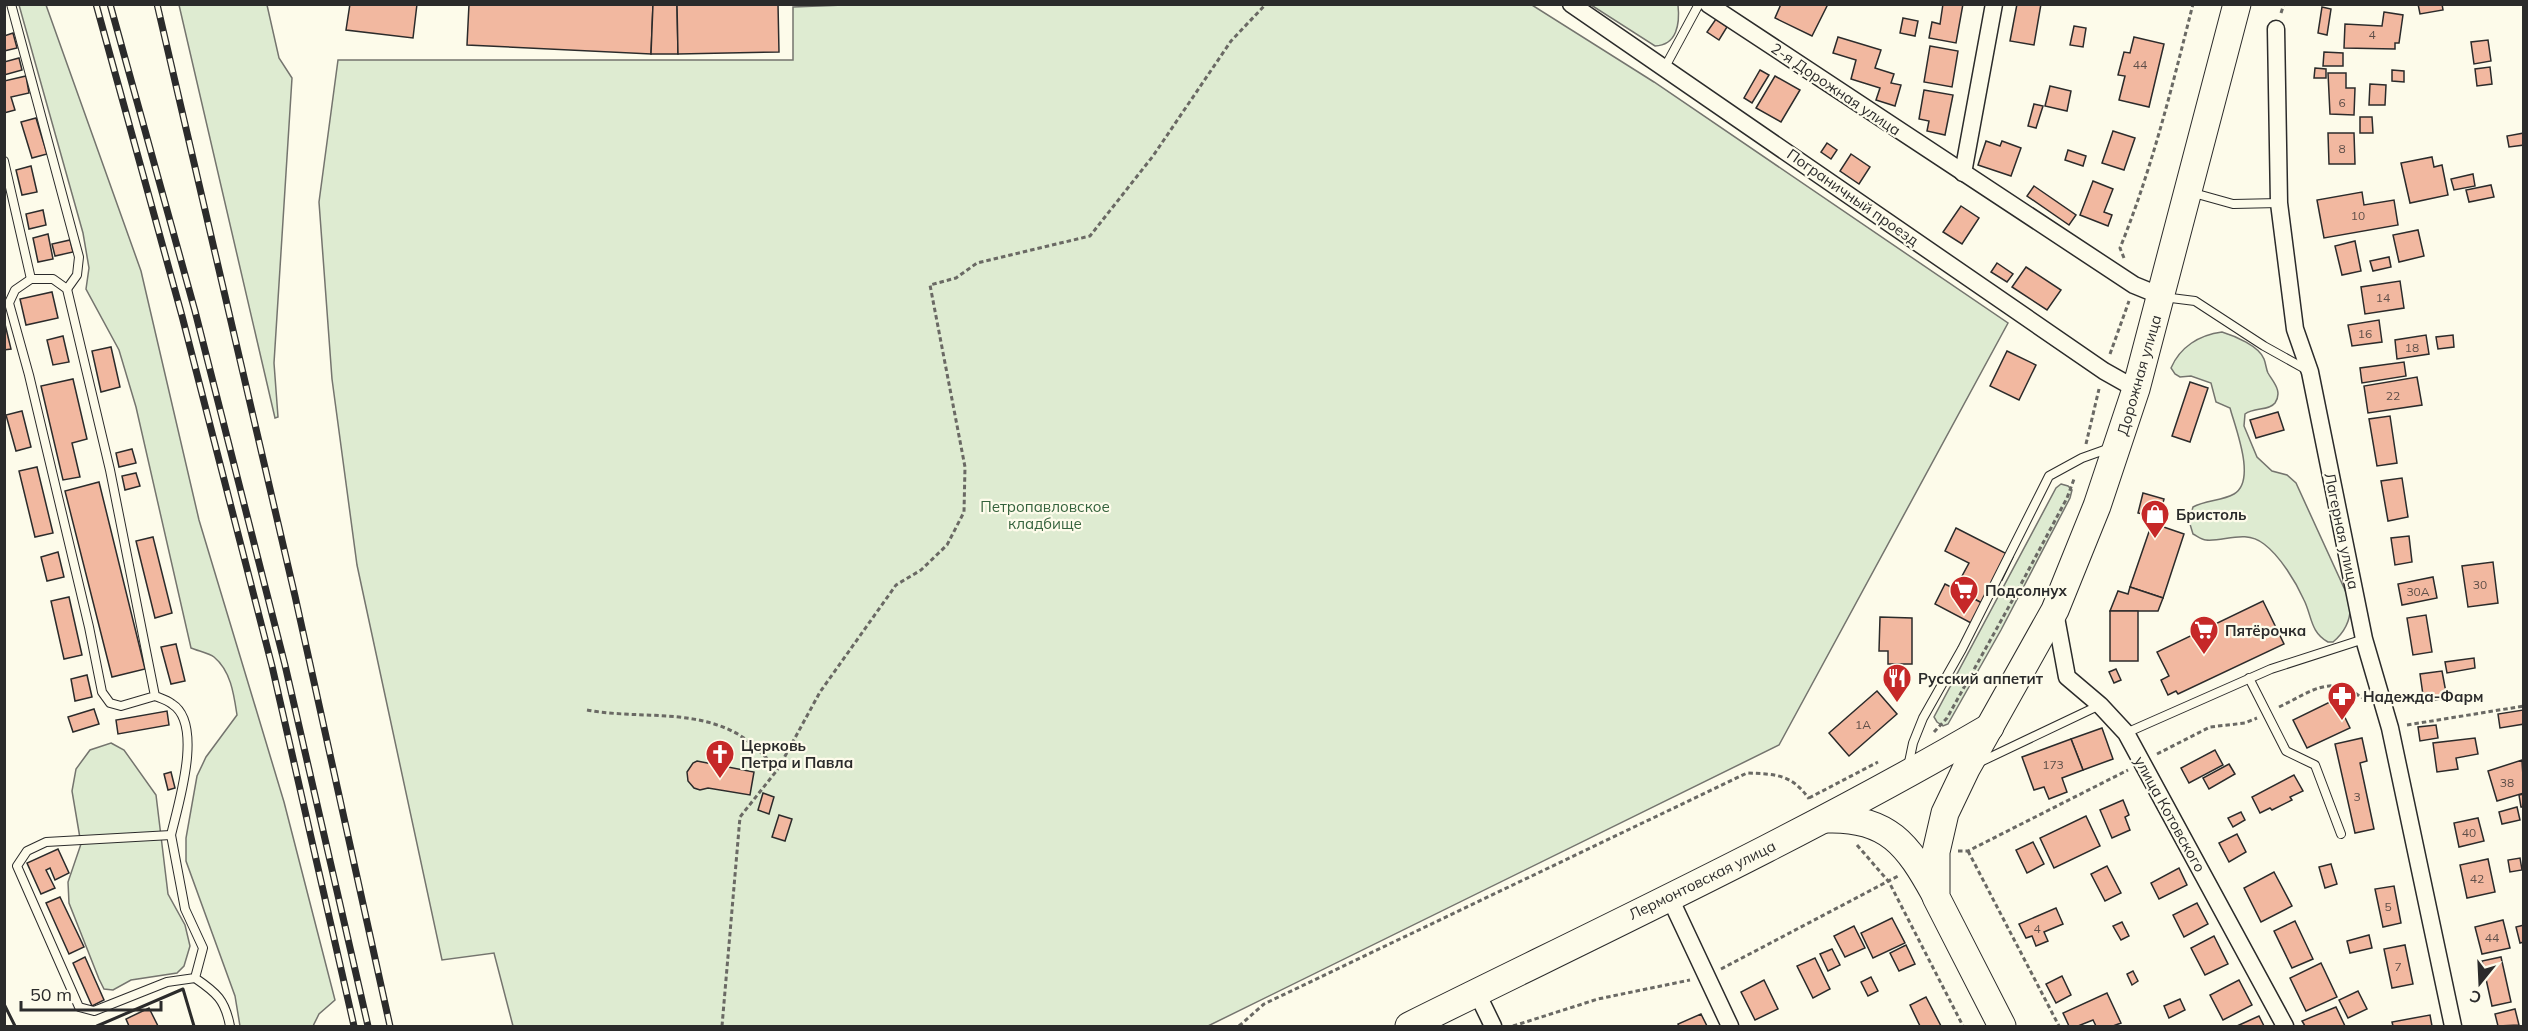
<svg xmlns="http://www.w3.org/2000/svg" width="2528" height="1031" font-family="Mulish,sans-serif">
	<style>
		.green { fill: #deebd1; stroke: #74746e; stroke-width: 1.5 }
		.building { fill: #f2b8a0; stroke: #2b2b2b; stroke-width: 1.5 }
		.lines { fill: none; stroke-linecap: round; stroke-linejoin: round }
		.lane-casing { stroke: #2b2b2b; stroke-width: 10 }
		.street-casing { stroke: #2b2b2b; stroke-width: 19 }
		.primary-casing { stroke: #2b2b2b; stroke-width: 29 }
		.path { stroke: #6a6964; stroke-width: 3; stroke-dasharray: 4.5 3; stroke-linecap: butt }
		.lane { stroke: #fdfbea; stroke-width: 8 }
		.street { stroke: #fdfbea; stroke-width: 16 }
		.primary { stroke: #fdfbea; stroke-width: 27 }
		.rail-casing { stroke: #2b2b2b; stroke-width: 7 }
		.rail { stroke: #fdfbea; stroke-width: 4.5; stroke-dasharray: 14; stroke-linecap: butt }
		.wall { stroke: #2b2b2b; stroke-width: 3 }
		.labels { text-anchor: middle; dominant-baseline: central; stroke-width: 4.5; stroke-linejoin: round; paint-order: stroke }
		.number-label { font-size: 12px; fill: #5d4e48 }
		.street-label { font-size: 15px; fill: #2b2b2b; stroke: #fdfbea }
		.park-label { font-size: 15px; fill: #34623c; stroke: #fdfbea }
		.poi-label { font-size: 15px; font-weight: bold; fill: #2b2b2b; stroke: #fdfbea; text-anchor: start }
	</style>
	<rect width="100%" height="100%" fill="#fdfbea"/>
	<g class="green">
		<polygon points="870,4 1532,5 1654,82 2008,323 1779,745 1208,1026 513,1026 494,953 442,960 357,565 332,379 319,202 338,60 793,60 793,7"/>
		<path d="M19,5H46L141,271L199,520L284,802L335,1000L319,1014L313,1026H240L235,996L186,861V838L197,776L206,757L237,715C234,695 231,671 214,657C209,653 198,651 191,648L136,407L119,350L86,289L89,268L83,233Z"/>
		<polygon points="179,5 267,5 279,58 292,78 274,363 278,417 275,418"/>
		<path d="M1591,5H1678C1680,24 1677,45 1655,46Z"/>
		<path d="M2222,332C2235,336 2259,346 2264,359C2266,364 2266,369 2268,373C2273,382 2283,391 2275,403C2269,411 2254,407 2245,414L2244,426L2257,457L2272,471L2287,475L2296,483L2350,601C2352,618 2346,631 2333,642H2328C2310,632 2312,616 2304,600C2296,582 2280,556 2264,544C2245,529 2224,542 2206,540C2202,540 2197,536 2193,534L2189,521L2193,507C2206,500 2222,501 2234,494C2257,481 2235,427 2230,408L2216,402L2211,383L2191,376L2180,377L2175,374L2171,368C2180,347 2199,335 2222,332Z"/>
		<polygon points="2061,484 2068,486 2072,490 2070,498 2001,630 1948,724 1943,726 1937,722 1934,717 2056,488"/>
		<polygon points="111,743 124,750 156,795 168,894 185,925 190,946 184,966 177,973 131,980 113,990 104,989 99,979 69,903 68,882 81,844 72,791 76,769 90,750"/>
	</g>
	<g class="building">
		<polygon points="350,4 417,4 413,38 346,30"/>
		<polygon points="469,4 653,4 651,54 467,45"/>
		<polygon points="653,4 677,4 678,54 651,54"/>
		<polygon points="677,4 778,4 779,52 678,54"/>
		<polygon points="1781,4 1828,4 1812,36 1775,18"/>
		<polygon points="1943,4 1963,4 1956,43 1929,38 1932,22 1940,24"/>
		<polygon points="2017,4 2041,4 2034,45 2010,41"/>
		<polygon points="2418,4 2442,4 2443,10 2420,14"/>
		<polygon points="2322,7 2331,9 2327,35 2318,33"/>
		<polygon points="2384,12 2403,15 2399,43 2395,43 2395,49 2344,48 2345,24 2382,26"/>
		<polygon points="1903,18 1918,21 1915,36 1900,33"/>
		<polygon points="1716,19 1727,27 1719,40 1707,32"/>
		<polygon points="2074,26 2086,28 2083,47 2070,45"/>
		<polygon points="13,33 17,48 4,51 4,36"/>
		<polygon points="1838,37 1881,50 1875,68 1894,74 1891,83 1901,85 1895,106 1876,100 1880,88 1851,79 1856,60 1833,53"/>
		<polygon points="2134,37 2164,44 2149,107 2119,100 2125,76 2118,75 2124,52 2130,53"/>
		<polygon points="2488,40 2491,61 2474,64 2471,42"/>
		<polygon points="1930,46 1958,51 1952,87 1924,82"/>
		<polygon points="2324,52 2343,53 2343,66 2323,66"/>
		<polygon points="19,58 22,70 4,75 4,62"/>
		<polygon points="2490,67 2492,84 2477,86 2475,69"/>
		<polygon points="2315,68 2326,69 2326,78 2314,78"/>
		<polygon points="1760,70 1769,75 1752,103 1744,98"/>
		<polygon points="2392,70 2404,71 2404,82 2392,81"/>
		<polygon points="2328,73 2346,73 2346,88 2355,88 2354,115 2330,114"/>
		<polygon points="26,76 29,93 11,97 15,110 4,113 4,81"/>
		<polygon points="1775,76 1800,90 1781,122 1756,108"/>
		<polygon points="2370,84 2386,85 2385,105 2369,105"/>
		<polygon points="2050,86 2071,91 2067,111 2045,106"/>
		<polygon points="1924,90 1953,95 1945,135 1927,131 1929,121 1919,119"/>
		<polygon points="2034,104 2043,106 2036,128 2028,126"/>
		<polygon points="2360,117 2372,117 2373,133 2360,133"/>
		<polygon points="36,118 47,154 32,158 21,122"/>
		<polygon points="2113,131 2135,138 2124,170 2102,163"/>
		<polygon points="2328,133 2354,133 2355,164 2329,164"/>
		<polygon points="2524,133 2524,145 2509,147 2507,136"/>
		<polygon points="1986,141 2000,146 2002,141 2021,148 2011,176 1978,165"/>
		<polygon points="1827,143 1837,150 1831,159 1821,152"/>
		<polygon points="2068,150 2086,156 2083,166 2065,160"/>
		<polygon points="1851,154 1870,167 1859,184 1840,171"/>
		<polygon points="2432,157 2434,167 2442,165 2448,195 2410,203 2401,163"/>
		<polygon points="31,166 37,192 22,195 16,170"/>
		<polygon points="2473,174 2475,186 2454,190 2451,179"/>
		<polygon points="2093,181 2113,189 2104,212 2112,215 2108,226 2080,215"/>
		<polygon points="2491,185 2494,197 2469,202 2466,190"/>
		<polygon points="2034,186 2076,215 2069,225 2027,196"/>
		<polygon points="2362,192 2364,205 2394,200 2398,225 2324,238 2317,200"/>
		<polygon points="1961,206 1979,218 1962,244 1943,232"/>
		<polygon points="43,210 46,225 29,229 26,214"/>
		<polygon points="2418,230 2424,256 2399,262 2393,235"/>
		<polygon points="48,234 53,259 38,262 33,238"/>
		<polygon points="70,240 73,252 55,256 52,244"/>
		<polygon points="2355,241 2361,271 2342,275 2335,246"/>
		<polygon points="2389,257 2391,267 2373,271 2370,261"/>
		<polygon points="1997,263 2013,274 2007,282 1991,272"/>
		<polygon points="2026,267 2061,290 2047,310 2012,287"/>
		<polygon points="2400,281 2404,308 2365,314 2361,287"/>
		<polygon points="52,292 58,318 26,325 20,299"/>
		<polygon points="4,320 11,349 4,350"/>
		<polygon points="2379,320 2382,342 2352,346 2348,325"/>
		<polygon points="2426,335 2429,354 2397,359 2395,340"/>
		<polygon points="2453,335 2454,347 2438,349 2436,337"/>
		<polygon points="63,336 69,362 53,365 47,340"/>
		<polygon points="111,347 120,387 101,392 92,351"/>
		<polygon points="2007,351 2036,365 2019,400 1990,386"/>
		<polygon points="2404,362 2406,376 2362,383 2360,368"/>
		<polygon points="2417,377 2422,405 2368,413 2364,386"/>
		<polygon points="73,379 87,439 72,443 80,477 63,480 41,386"/>
		<polygon points="2190,382 2208,388 2190,442 2172,436"/>
		<polygon points="22,411 31,447 16,451 6,415"/>
		<polygon points="2278,412 2284,430 2256,438 2250,420"/>
		<polygon points="2390,416 2397,463 2377,466 2369,419"/>
		<polygon points="132,449 136,463 119,467 116,453"/>
		<polygon points="37,467 53,533 35,537 19,471"/>
		<polygon points="136,473 140,486 125,490 122,476"/>
		<polygon points="2402,478 2408,517 2388,521 2381,481"/>
		<polygon points="99,482 145,669 112,677 65,491"/>
		<polygon points="2143,493 2164,499 2159,518 2138,513"/>
		<polygon points="2152,523 2184,534 2163,598 2130,587"/>
		<polygon points="1956,528 2013,557 2002,580 1996,576 1982,603 1955,589 1969,563 1945,551"/>
		<polygon points="2409,536 2412,562 2395,565 2391,538"/>
		<polygon points="153,537 172,613 155,618 136,541"/>
		<polygon points="58,552 64,577 47,581 41,557"/>
		<polygon points="2493,562 2498,603 2468,607 2462,566"/>
		<polygon points="2433,577 2437,598 2402,605 2398,584"/>
		<polygon points="1945,584 1982,603 1971,623 1935,604"/>
		<polygon points="2130,587 2163,598 2158,611 2110,611 2118,591 2128,594"/>
		<polygon points="69,597 82,655 64,659 51,601"/>
		<polygon points="2263,601 2284,644 2178,694 2176,691 2168,695 2161,680 2169,676 2157,652"/>
		<rect x="2110" y="611" width="28" height="50"/>
		<polygon points="2426,615 2432,652 2413,655 2407,618"/>
		<polygon points="1880,617 1912,618 1912,664 1888,664 1888,651 1879,651"/>
		<polygon points="176,644 185,681 171,684 161,647"/>
		<polygon points="2474,658 2475,668 2447,673 2445,662"/>
		<polygon points="2116,669 2121,680 2114,683 2109,672"/>
		<polygon points="2442,671 2447,698 2424,702 2420,674"/>
		<polygon points="87,675 92,697 75,701 71,679"/>
		<polygon points="1877,691 1897,714 1849,756 1829,733"/>
		<polygon points="2336,699 2350,728 2307,748 2293,720"/>
		<polygon points="94,709 99,724 73,732 68,717"/>
		<polygon points="2523,710 2524,724 2500,728 2498,714"/>
		<polygon points="167,711 169,725 118,734 116,720"/>
		<polygon points="2436,725 2438,738 2420,741 2418,727"/>
		<polygon points="2102,728 2113,759 2083,770 2071,739"/>
		<polygon points="2362,738 2367,761 2360,763 2374,829 2355,833 2335,744"/>
		<polygon points="2475,738 2478,754 2456,758 2458,769 2437,772 2433,743"/>
		<polygon points="2071,739 2083,770 2062,778 2067,792 2049,799 2044,787 2034,790 2022,757"/>
		<polygon points="2215,750 2223,765 2189,783 2181,768"/>
		<polygon points="2522,760 2524,793 2497,801 2488,771"/>
		<polygon points="697,761 754,772 750,795 708,788 700,790 694,788 688,781 687,772 693,763"/>
		<polygon points="2229,764 2235,774 2209,789 2203,778"/>
		<polygon points="171,772 175,788 168,790 164,774"/>
		<polygon points="2294,775 2303,791 2290,797 2292,800 2272,810 2270,808 2260,813 2252,797"/>
		<polygon points="763,793 774,797 769,814 758,810"/>
		<polygon points="2524,794 2524,807 2521,807 2519,795"/>
		<polygon points="2123,800 2129,815 2125,817 2130,830 2112,838 2100,810"/>
		<polygon points="2517,807 2520,820 2502,824 2499,812"/>
		<polygon points="2241,812 2245,820 2233,827 2228,818"/>
		<polygon points="779,815 792,819 785,841 772,837"/>
		<polygon points="2086,816 2100,846 2054,868 2040,838"/>
		<polygon points="2478,818 2484,841 2459,847 2454,823"/>
		<polygon points="2237,834 2246,852 2229,862 2219,843"/>
		<polygon points="2033,842 2044,864 2027,873 2016,850"/>
		<polygon points="58,849 69,873 55,880 50,868 46,870 55,888 41,894 27,863"/>
		<polygon points="2520,858 2522,870 2510,872 2508,860"/>
		<polygon points="2488,859 2495,892 2467,898 2460,865"/>
		<polygon points="2331,864 2337,884 2325,888 2319,867"/>
		<polygon points="2107,866 2121,893 2105,901 2091,874"/>
		<polygon points="2179,868 2187,885 2159,899 2151,883"/>
		<polygon points="2274,872 2292,906 2261,922 2244,888"/>
		<polygon points="2394,886 2401,923 2383,927 2375,889"/>
		<polygon points="60,897 84,947 69,954 46,903"/>
		<polygon points="2197,903 2208,924 2184,937 2173,915"/>
		<polygon points="2056,908 2063,924 2044,932 2048,941 2036,946 2032,936 2026,938 2019,924"/>
		<polygon points="1892,918 1905,943 1873,958 1861,933"/>
		<polygon points="2503,920 2510,948 2482,954 2475,927"/>
		<polygon points="2295,921 2313,959 2292,968 2274,931"/>
		<polygon points="2122,922 2129,936 2121,940 2113,926"/>
		<polygon points="2524,925 2524,942 2520,943 2516,927"/>
		<polygon points="1854,926 1865,948 1845,957 1834,936"/>
		<polygon points="2369,935 2372,948 2350,953 2347,941"/>
		<polygon points="2214,936 2228,964 2205,975 2191,948"/>
		<polygon points="1906,945 1915,964 1899,971 1890,953"/>
		<polygon points="2405,945 2413,984 2392,988 2384,949"/>
		<polygon points="1832,949 1840,965 1828,971 1820,954"/>
		<polygon points="85,957 104,1000 92,1006 73,963"/>
		<polygon points="2501,957 2511,1002 2492,1006 2482,961"/>
		<polygon points="1815,958 1830,989 1813,998 1797,966"/>
		<polygon points="2321,963 2337,997 2306,1011 2290,978"/>
		<polygon points="2133,971 2138,981 2132,985 2127,974"/>
		<polygon points="2062,976 2071,995 2056,1003 2046,984"/>
		<polygon points="1871,977 1878,991 1868,996 1861,982"/>
		<polygon points="1764,980 1778,1009 1755,1020 1741,992"/>
		<polygon points="2239,980 2252,1005 2223,1020 2210,995"/>
		<polygon points="2358,991 2367,1009 2348,1018 2339,1000"/>
		<polygon points="2107,993 2121,1023 2113,1026 2096,1026 2093,1020 2078,1026 2069,1026 2063,1013"/>
		<polygon points="1926,997 1941,1026 1920,1026 1910,1005"/>
		<polygon points="2180,999 2185,1010 2169,1018 2164,1006"/>
		<polygon points="2336,1007 2345,1026 2305,1026 2302,1021"/>
		<polygon points="149,1008 158,1026 129,1026 126,1019"/>
		<polygon points="2515,1009 2519,1025 2498,1026 2495,1014"/>
		<polygon points="1701,1014 1707,1026 1679,1026 1678,1024"/>
		<polygon points="2430,1015 2432,1026 2393,1026 2392,1022"/>
		<polygon points="2259,1016 2264,1026 2237,1026"/>
	</g>
	<g class="lines">
		<g class="lane-casing">
			<g id="lane">
				<polyline points="11,4 79,257 77,275 67,289"/>
				<polyline points="1665,67 1699,4"/>
				<polyline points="4,161 31,279"/>
				<polyline points="2190,192 2233,204 2279,203"/>
				<polyline points="2163,297 2195,301 2264,346 2307,370"/>
				<polyline points="2249,678 2286,751 2315,765 2341,834"/>
				<path d="M155,696L121,706L110,703L102,692L89,627L29,375L9,303L15,290L31,279H53L67,289L110,470L155,696C160,698 167,700 172,704C204,724 178,805 171,835"/>
				<polyline points="2126,733 2271,669 2364,639"/>
				<polyline points="1978,763 2100,705"/>
				<polyline points="1908,767 1913,743 1923,718 1962,649 2049,476 2082,458 2110,448"/>
				<path d="M195,978L203,948L185,909L171,835L46,842L27,851L17,866L79,1007L94,1011L167,982L195,978C217,993 225,1000 230,1026"/>
			</g>
		</g>
		<g class="street-casing">
			<g id="street">
				<polyline points="1571,4 2104,371 2136,389"/>
				<polyline points="1708,4 2134,285 2161,296"/>
				<polyline points="2276,29 2279,203 2295,329 2310,372 2364,639 2390,728 2453,1026"/>
				<polyline points="1963,173 1994,4"/>
				<polyline points="2055,612 2067,677 2100,705 2126,733 2285,1026"/>
				<polyline points="1669,896 1730,1026"/>
				<polyline points="1477,993 1493,1026"/>
			</g>
		</g>
		<g class="primary-casing">
			<g id="primary">
				<path d="M1827,819C1888,817 1908,845 1935,894"/>
				<path d="M1409,1026C1604,929 1802,837 1990,727"/>
				<polyline points="2002,1026 1936,897 1936,852 1945,813 1966,769 2055,610 2097,506 2136,389 2237,4"/>
			</g>
		</g>
		<g class="path">
			<polyline points="2281,13 2284,4"/>
			<path d="M2124,258L2120,248C2152,169 2172,87 2193,4"/>
			<polyline points="2110,354 2129,301"/>
			<polyline points="2086,444 2099,389"/>
			<path d="M2279,707C2311,692 2330,673 2362,698"/>
			<path d="M587,710C634,719 687,709 732,731C749,739 764,756 778,769"/>
			<polyline points="2407,725 2524,706"/>
			<polyline points="1934,732 1947,718 2012,601 2067,498 2074,479"/>
			<polyline points="2157,754 2210,727 2245,723 2257,718"/>
			<polyline points="1809,798 1878,762"/>
			<polyline points="1857,845 1889,882 1963,1026"/>
			<polyline points="1958,851 1968,851 2128,770"/>
			<polyline points="1968,851 2059,1026"/>
			<polyline points="1721,969 1898,876"/>
			<polyline points="722,1026 740,817 778,769 820,692 896,585 921,570 947,545 964,512 965,467 930,285 956,278 977,263 1090,236 1153,156 1231,41 1266,4"/>
			<path d="M1239,1026L1264,1004L1747,773C1775,774 1792,774 1809,799"/>
			<polyline points="1513,1026 1598,999 1690,980"/>
		</g>
		<use href="#lane" class="lane"/>
		<use href="#street" class="street"/>
		<use href="#primary" class="primary"/>
		<g class="rail-casing">
			<g id="rail">
				<polyline points="96,4 182,316 272,666 354,1026"/>
				<polyline points="110,4 195,311 285,665 368,1026"/>
				<polyline points="157,4 295,596 390,1026"/>
			</g>
		</g>
		<use href="#rail" class="rail"/>
		<g class="wall">
			<polyline points="4,1004 15,1026"/>
			<polyline points="97,1026 183,989 194,1026"/>
		</g>
	</g>
	<defs>
		<g id="shop-pin" transform="scale(1.5)"><path d="M0 17L-7.5 6A9.5 9.5 0 1 1 7.5 6Z" fill="#c62828" stroke="#fdfbea"/><path d="M-5-2.5h2.3a2.7 3.5 0 0 1 5.4 0H5L5.5 6h-11ZM-1.5-2.5h3a1.5 2.3 0 0 0-3 0Z" fill="#fff"/></g>
		<g id="supermarket-pin" transform="scale(1.5)"><path d="M0 17L-7.5 6A9.5 9.5 0 1 1 7.5 6Z" fill="#c62828" stroke="#fdfbea"/><path d="M-6-5.5h2.5l.6 2H6L4.5 2H-2.5L-4.4-4H-6ZM-1.5 3.2a1.3 1.3 0 1 0 .1 0ZM3 3.2a1.3 1.3 0 1 0 .1 0Z" fill="#fff"/></g>
		<g id="restaurant-pin" transform="scale(1.5)"><path d="M0 17L-7.5 6A9.5 9.5 0 1 1 7.5 6Z" fill="#c62828" stroke="#fdfbea"/><path d="M-5-6h1v4h1v-4h1v4h1v-4h1v5L-1.5 .5V6h-2V.5L-5-1ZM5-6V6H3V1.5H1.5Q1.5-4 5-6Z" fill="#fff"/></g>
		<g id="pharmacy-pin" transform="scale(1.5)"><path d="M0 17L-7.5 6A9.5 9.5 0 1 1 7.5 6Z" fill="#c62828" stroke="#fdfbea"/><path d="M-2-6h4v4h4v4h-4v4h-4v-4h-4v-4h4Z" fill="#fff"/></g>
		<g id="church-pin" transform="scale(1.5)"><path d="M0 17L-7.5 6A9.5 9.5 0 1 1 7.5 6Z" fill="#c62828" stroke="#fdfbea"/><path d="M-1.2-6h2.4v3.5h3.3v2.4h-3.3V6h-2.4V-.1h-3.3v-2.4h3.3Z" fill="#fff"/></g>
	</defs>
	<g fill-rule="evenodd">
		<use href="#shop-pin" x="2155" y="514"/>
		<use href="#supermarket-pin" x="1964" y="590"/>
		<use href="#supermarket-pin" x="2204" y="630"/>
		<use href="#restaurant-pin" x="1897" y="678"/>
		<use href="#pharmacy-pin" x="2342" y="696"/>
		<use href="#church-pin" x="720" y="754"/>
	</g>
	<g class="labels">
		<g class="number-label">
			<text x="2372" y="34">4</text>
			<text x="2140" y="64">44</text>
			<text x="2342" y="102">6</text>
			<text x="2342" y="148">8</text>
			<text x="2358" y="215">10</text>
			<text x="2383" y="297">14</text>
			<text x="2365" y="333">16</text>
			<text x="2412" y="347">18</text>
			<text x="2393" y="395">22</text>
			<text x="2480" y="584">30</text>
			<text x="2418" y="591">30А</text>
			<text x="1863" y="724">1А</text>
			<text x="2053" y="764">173</text>
			<text x="2507" y="782">38</text>
			<text x="2357" y="796">3</text>
			<text x="2469" y="832">40</text>
			<text x="2477" y="878">42</text>
			<text x="2388" y="906">5</text>
			<text x="2037" y="928">4</text>
			<text x="2492" y="937">44</text>
			<text x="2398" y="966">7</text>
		</g>
		<g class="street-label">
			<text transform="translate(1836 89) rotate(34)">2-я Дорожная улица</text>
			<text transform="translate(1853 197) rotate(35)">Пограничный проезд</text>
			<text transform="translate(2139 375) rotate(-74)">Дорожная улица</text>
			<text transform="translate(2342 531) rotate(78)">Лагерная улица</text>
			<text transform="translate(2170 814) rotate(61)">улица Котовского</text>
			<text transform="translate(1702 880) rotate(-26)">Лермонтовская улица</text>
		</g>
		<g class="park-label">
			<text x="1045" y="506">Петропавловское<tspan x="1045" dy="17">кладбище</tspan></text>
		</g>
		<g class="poi-label">
			<text x="2176" y="514">Бристоль</text>
			<text x="1985" y="590">Подсолнух</text>
			<text x="2225" y="630">Пятёрочка</text>
			<text x="1918" y="678">Русский аппетит</text>
			<text x="2363" y="696">Надежда-Фарм</text>
			<text x="741" y="745">Церковь<tspan x="741" dy="17">Петра и Павла</tspan></text>
		</g>
	</g>
	<rect width="2528" height="1031" fill="none" stroke="#2b2b2b" stroke-width="12"/>
	<g transform="translate(2480 983) rotate(198)" stroke="#fdfbea" stroke-width="4.5" paint-order="stroke">
	<path d="M0-4.5L10 22L0 15L-10 22Z" fill="#2b2b2b"/>
	<text y="-9" font-size="16" font-weight="bold" text-anchor="middle" fill="#2b2b2b">С</text>
	</g>
	<path d="M21 1001v9h140v-9" fill="none" stroke="#2b2b2b" stroke-width="3"/>
	<text x="30" y="1001" font-size="18" fill="#2b2b2b" stroke="#fdfbea" stroke-width="4.5" paint-order="stroke">50 m</text>
</svg>
